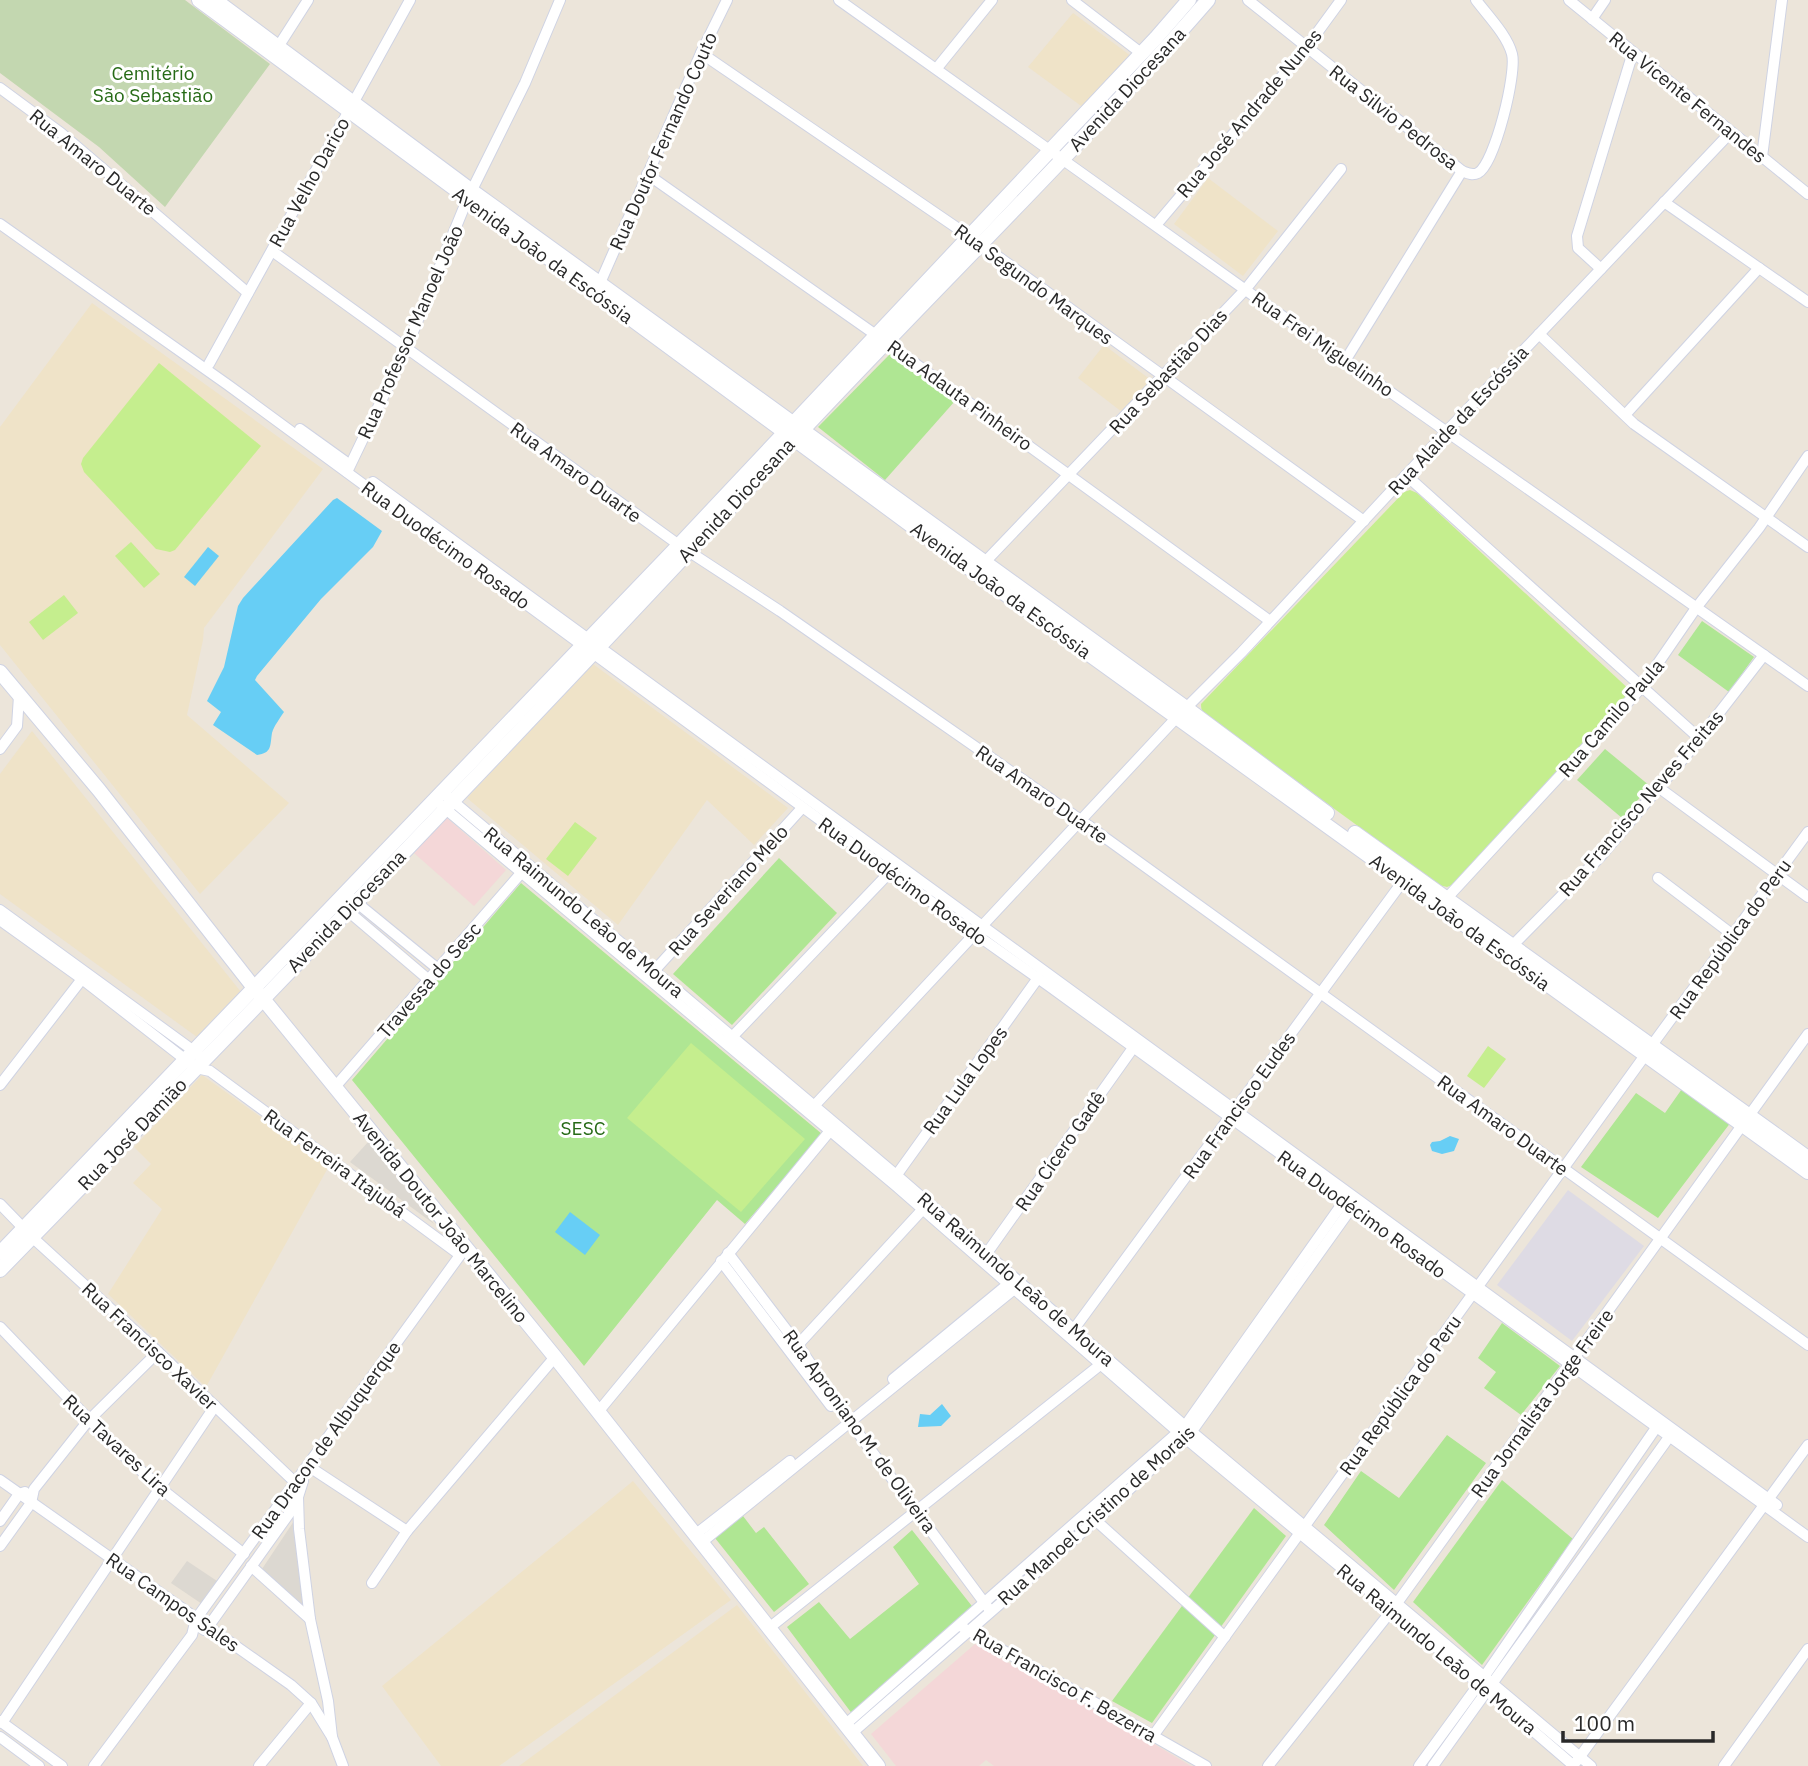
<svg xmlns="http://www.w3.org/2000/svg" width="1808" height="1766" font-family="'IBM Plex Sans',sans-serif">
	<style>
		.industrial { fill: #dedbe4 }
		.education { fill: #efe3c8 }
		.medical { fill: #f4d7d8 }
		.green { fill: #afe693 }
		.cemetery { fill: #c3d7b0 }
		.pitch { fill: #c5ee8e }
		.plaza { fill: #dcd8d1 }
		.water { fill: #67cef5 }
		.lines { fill: none; stroke-linecap: round; stroke-linejoin: round }
		.street-casing { stroke: #cfd3e3; stroke-width: 12 }
		.secondary-casing { stroke: #cfd3e3; stroke-width: 16 }
		.street { stroke: #fff; stroke-width: 10 }
		.secondary { stroke: #fff; stroke-width: 14 }
		.labels { text-anchor: middle; dominant-baseline: central; stroke-width: 6; stroke-linejoin: round; paint-order: stroke }
		.park-label { font-size: 19px; fill: #266a16; stroke: #fff }
		.street-label { font-size: 19px; fill: #292929; stroke: #fff }
	</style>
	<rect width="100%" height="100%" fill="#ece5da"/>
	<polygon class="industrial" points="1568,1190 1644,1246 1572,1341 1497,1285"/>
	<g class="education">
		<polygon points="1073,13 1131,56 1084,108 1028,67"/>
		<polygon points="1208,178 1278,231 1243,276 1174,224"/>
		<polygon points="92,303 323,469 204,628 203,640 187,715 289,803 200,894 0,645 0,427"/>
		<polygon points="1104,345 1151,380 1122,412 1078,378"/>
		<polygon points="593,664 788,808 754,845 707,800 618,925 467,798"/>
		<polygon points="32,731 241,992 197,1037 0,894 0,774"/>
		<polygon points="202,1075 329,1166 206,1387 108,1294 162,1209 133,1183 151,1164 134,1147"/>
		<polygon points="633,1481 731,1600 499,1766 441,1766 382,1686"/>
		<polygon points="737,1605 863,1766 519,1766"/>
	</g>
	<g class="medical">
		<polygon points="446,817 506,870 474,906 414,853"/>
		<polygon points="975,1644 1149,1741 1191,1766 994,1766 986,1760 979,1766 896,1766 871,1734"/>
	</g>
	<g class="green">
		<polygon points="892,352 955,401 885,480 818,427"/>
		<polygon points="1702,621 1754,657 1729,692 1678,655"/>
		<polygon points="1605,749 1650,786 1622,818 1577,780"/>
		<polygon points="779,858 837,913 732,1025 673,974"/>
		<polygon points="521,883 822,1134 745,1224 717,1200 584,1366 352,1080"/>
		<polygon points="1684,1086 1731,1122 1658,1218 1581,1167 1636,1093 1665,1113"/>
		<polygon points="1502,1323 1560,1366 1521,1415 1484,1388 1496,1372 1478,1358"/>
		<polygon points="1447,1435 1486,1463 1394,1590 1324,1525 1361,1471 1399,1498"/>
		<polygon points="1502,1480 1573,1539 1482,1665 1413,1602"/>
		<polygon points="1254,1508 1286,1536 1152,1723 1112,1701"/>
		<polygon points="743,1516 756,1533 764,1527 809,1584 774,1612 715,1538"/>
		<polygon points="912,1530 975,1610 853,1715 787,1627 819,1602 850,1639 919,1584 893,1547"/>
	</g>
	<polygon class="cemetery" points="0,0 185,0 270,64 165,207 99,147 0,73"/>
	<g class="pitch">
		<polygon points="159,363 261,446 175,550 170,552 156,549 84,472 81,464 83,458"/>
		<path d="M1410,490L1417,493L1632,692L1452,885L1447,887L1439,885L1208,717C1203,713 1201,711 1201,704L1404,492Z"/>
		<polygon points="131,542 160,574 144,588 115,556"/>
		<polygon points="64,595 78,613 43,640 29,622"/>
		<polygon points="575,822 597,838 568,876 546,859"/>
		<polygon points="691,1043 805,1139 741,1212 627,1118"/>
		<polygon points="1488,1046 1506,1059 1484,1088 1467,1076"/>
	</g>
	<g class="plaza">
		<polygon points="369,1141 434,1224 350,1162"/>
		<polygon points="294,1521 307,1610 262,1569"/>
		<polygon points="187,1561 217,1581 202,1604 171,1583"/>
	</g>
	<g class="water">
		<path d="M337,498L382,531L373,547L321,599L257,676L255,680L284,712C280,718 274,726 272,733C270,746 272,753 257,755L213,725L221,712L207,701L224,667L238,606L243,598L333,500Z"/>
		<polygon points="208,547 219,556 195,586 184,577"/>
		<polygon points="1450,1136 1459,1139 1454,1151 1442,1154 1432,1151 1430,1145 1432,1142 1440,1141"/>
		<polygon points="570,1212 600,1235 585,1255 555,1232"/>
		<polygon points="942,1404 951,1416 941,1426 918,1427 920,1414 930,1415"/>
	</g>
	<g class="lines">
		<g class="street-casing">
			<g id="street">
				<polyline points="839,0 1261,301 1808,686"/>
				<polyline points="1072,0 1141,53"/>
				<path d="M1248,0L1462,171C1467,173 1472,176 1478,173C1495,163 1517,73 1512,54C1507,35 1488,16 1476,0"/>
				<polyline points="1569,0 1808,194"/>
				<polyline points="1592,19 1605,0"/>
				<polyline points="278,47 308,0"/>
				<polyline points="701,53 982,245 1364,521"/>
				<polyline points="937,68 992,0"/>
				<polyline points="0,88 61,133 248,293"/>
				<polyline points="1762,157 1782,0"/>
				<polyline points="647,174 876,335 1270,621"/>
				<polyline points="1664,202 1808,302"/>
				<polyline points="0,224 228,385 974,933 1049,986 1808,1537"/>
				<polyline points="1156,225 1306,48 1341,0"/>
				<polyline points="272,251 679,545 780,611 1082,821 1808,1345"/>
				<polyline points="1601,269 1578,248 1577,236 1633,52"/>
				<polyline points="600,283 701,53 727,0"/>
				<polyline points="1539,334 1634,424 1808,547"/>
				<polyline points="1345,361 1462,171"/>
				<polyline points="209,364 410,0"/>
				<polyline points="1625,415 1759,268"/>
				<polyline points="300,429 346,462"/>
				<polyline points="347,472 406,349 467,200 525,83 560,0"/>
				<polyline points="1406,475 1699,738"/>
				<polyline points="373,482 1777,1505"/>
				<polyline points="984,563 1245,290 1341,169"/>
				<polyline points="1186,708 1241,653 1447,431 1731,132"/>
				<polyline points="0,749 17,726 19,696"/>
				<polyline points="1658,787 1808,897"/>
				<polyline points="448,797 901,1179 1185,1426 1591,1766"/>
				<polyline points="442,806 896,1186 1185,1438 1409,1624 1574,1766"/>
				<polyline points="1658,878 1733,935"/>
				<polyline points="351,898 438,969"/>
				<polyline points="1446,899 1641,688 1696,608 1759,528 1808,456"/>
				<polyline points="342,906 429,980"/>
				<polyline points="0,910 198,1054"/>
				<polyline points="0,920 82,979 196,1068 210,1071 460,1255"/>
				<polyline points="1513,945 1600,857 1688,753 1764,655"/>
				<polyline points="654,971 802,808"/>
				<polyline points="732,1037 890,872"/>
				<polyline points="1652,1045 1808,832"/>
				<polyline points="0,1085 82,979"/>
				<polyline points="335,1087 522,872"/>
				<polyline points="814,1106 1178,716"/>
				<polyline points="893,1180 1038,978"/>
				<polyline points="0,1204 32,1237 158,1352 299,1486"/>
				<polyline points="728,1253 798,1345 850,1422 989,1609"/>
				<polyline points="987,1253 1133,1048"/>
				<polyline points="721,1261 831,1406"/>
				<polyline points="0,1327 121,1453 169,1495 244,1554"/>
				<polyline points="1074,1329 1403,881"/>
				<polyline points="795,1348 923,1209"/>
				<polyline points="893,1379 1013,1280"/>
				<polyline points="598,1412 834,1126"/>
				<polyline points="308,1466 407,1531"/>
				<polyline points="0,1480 291,1685 311,1703 332,1737"/>
				<polyline points="303,1481 298,1497 299,1529 310,1619 328,1701 332,1737 343,1766"/>
				<polyline points="1092,1517 1225,1637"/>
				<polyline points="0,1521 19,1494 25,1492"/>
				<polyline points="696,1534 790,1461"/>
				<polyline points="702,1542 1018,1286"/>
				<polyline points="0,1546 31,1503 34,1489 88,1421 158,1352"/>
				<polyline points="251,1566 310,1619"/>
				<polyline points="372,1583 407,1531 555,1357"/>
				<polyline points="962,1627 1206,1766"/>
				<polyline points="769,1628 1100,1365"/>
				<polyline points="204,1630 208,1627 291,1511 297,1498"/>
				<polyline points="0,1721 62,1766"/>
				<polyline points="2,1723 215,1406"/>
				<polyline points="846,1724 1185,1426 1347,1197"/>
				<polyline points="852,1733 1095,1521 1192,1431 1355,1203"/>
				<polyline points="1153,1736 1646,1054"/>
				<polyline points="0,1737 39,1766"/>
				<polyline points="1576,1762 1808,1445"/>
				<polyline points="94,1766 192,1635 196,1619 466,1247"/>
				<polyline points="259,1766 311,1703"/>
				<polyline points="1268,1766 1392,1610 1808,1034"/>
				<polyline points="1419,1766 1484,1677 1660,1422"/>
				<polyline points="1433,1766 1672,1433"/>
				<polyline points="1724,1766 1808,1649"/>
			</g>
		</g>
		<g class="secondary-casing">
			<g id="secondary">
				<polyline points="199,0 954,557 1808,1172"/>
				<polyline points="215,0 472,191 1186,708 1327,813"/>
				<polyline points="0,672 99,790 255,989 555,1357 878,1766"/>
				<polyline points="1355,833 1808,1158"/>
				<polyline points="0,1253 679,545 1156,38 1189,0"/>
				<path d="M0,1270C269,995 535,717 797,436C933,290 1077,151 1208,0"/>
			</g>
		</g>
		<use href="#street" class="street"/>
		<use href="#secondary" class="secondary"/>
	</g>
	<g class="labels">
		<g class="park-label">
			<text x="153" y="73">Cemitério<tspan x="153" dy="22">São Sebastião</tspan></text>
			<text x="583" y="1128">SESC</text>
		</g>
		<g class="street-label">
			<text transform="translate(1127 89) rotate(-47)">Avenida Diocesana</text>
			<text transform="translate(1688 97) rotate(39)">Rua Vicente Fernandes</text>
			<text transform="translate(1249 113) rotate(-50)">Rua José Andrade Nunes</text>
			<text transform="translate(1394 117) rotate(38)">Rua Silvio Pedrosa</text>
			<text transform="translate(663 141) rotate(-66)">Rua Doutor Fernando Couto</text>
			<text transform="translate(93 162) rotate(39)">Rua Amaro Duarte</text>
			<text transform="translate(309 182) rotate(-61)">Rua Velho Darico</text>
			<text transform="translate(543 255) rotate(36)">Avenida João da Escóssia</text>
			<text transform="translate(1034 284) rotate(36)">Rua Segundo Marques</text>
			<text transform="translate(410 332) rotate(-66)">Rua Professor Manoel João</text>
			<text transform="translate(1323 344) rotate(35)">Rua Frei Miguelinho</text>
			<text transform="translate(1168 371) rotate(-47)">Rua Sebastião Dias</text>
			<text transform="translate(960 395) rotate(36)">Rua Adauta Pinheiro</text>
			<text transform="translate(1458 420) rotate(-47)">Rua Alaide da Escóssia</text>
			<text transform="translate(576 472) rotate(36)">Rua Amaro Duarte</text>
			<text transform="translate(736 500) rotate(-47)">Avenida Diocesana</text>
			<text transform="translate(446 545) rotate(36)">Rua Duodécimo Rosado</text>
			<text transform="translate(1001 590) rotate(36)">Avenida João da Escóssia</text>
			<text transform="translate(1611 718) rotate(-49)">Rua Camilo Paula</text>
			<text transform="translate(1042 794) rotate(35)">Rua Amaro Duarte</text>
			<text transform="translate(1641 803) rotate(-49)">Rua Francisco Neves Freitas</text>
			<text transform="translate(903 881) rotate(36)">Rua Duodécimo Rosado</text>
			<text transform="translate(728 890) rotate(-48)">Rua Severiano Melo</text>
			<text transform="translate(346 911) rotate(-46)">Avenida Diocesana</text>
			<text transform="translate(584 912) rotate(40)">Rua Raimundo Leão de Moura</text>
			<text transform="translate(1460 922) rotate(36)">Avenida João da Escóssia</text>
			<text transform="translate(1730 939) rotate(-54)">Rua República do Peru</text>
			<text transform="translate(429 980) rotate(-49)">Travessa do Sesc</text>
			<text transform="translate(965 1080) rotate(-54)">Rua Lula Lopes</text>
			<text transform="translate(1239 1105) rotate(-54)">Rua Francisco Eudes</text>
			<text transform="translate(1503 1125) rotate(36)">Rua Amaro Duarte</text>
			<text transform="translate(132 1134) rotate(-46)">Rua José Damião</text>
			<text transform="translate(1060 1151) rotate(-55)">Rua Cícero Gadê</text>
			<text transform="translate(335 1163) rotate(36)">Rua Ferreira Itajubá</text>
			<text transform="translate(1362 1214) rotate(36)">Rua Duodécimo Rosado</text>
			<text transform="translate(441 1217) rotate(51)">Avenida Doutor João Marcelino</text>
			<text transform="translate(1016 1279) rotate(41)">Rua Raimundo Leão de Moura</text>
			<text transform="translate(150 1346) rotate(43)">Rua Francisco Xavier</text>
			<text transform="translate(1400 1395) rotate(-54)">Rua República do Peru</text>
			<text transform="translate(1542 1403) rotate(-54)">Rua Jornalista Jorge Freire</text>
			<text transform="translate(860 1431) rotate(54)">Rua Aproniano M. de Oliveira</text>
			<text transform="translate(326 1440) rotate(-54)">Rua Dracon de Albuquerque</text>
			<text transform="translate(117 1445) rotate(43)">Rua Tavares Lira</text>
			<text transform="translate(1096 1515) rotate(-42)">Rua Manoel Cristino de Morais</text>
			<text transform="translate(173 1602) rotate(35)">Rua Campos Sales</text>
			<text transform="translate(1437 1649) rotate(40)">Rua Raimundo Leão de Moura</text>
			<text transform="translate(1065 1685) rotate(30)">Rua Francisco F. Bezerra</text>
		</g>
	</g>
	<path d="M1563 1731v10h150v-10" fill="none" stroke="#292929" stroke-width="3.5"/>
	<text x="1574" y="1731" font-size="21" fill="#292929" stroke="#ffffff" stroke-width="5" paint-order="stroke">100 m</text>
</svg>
